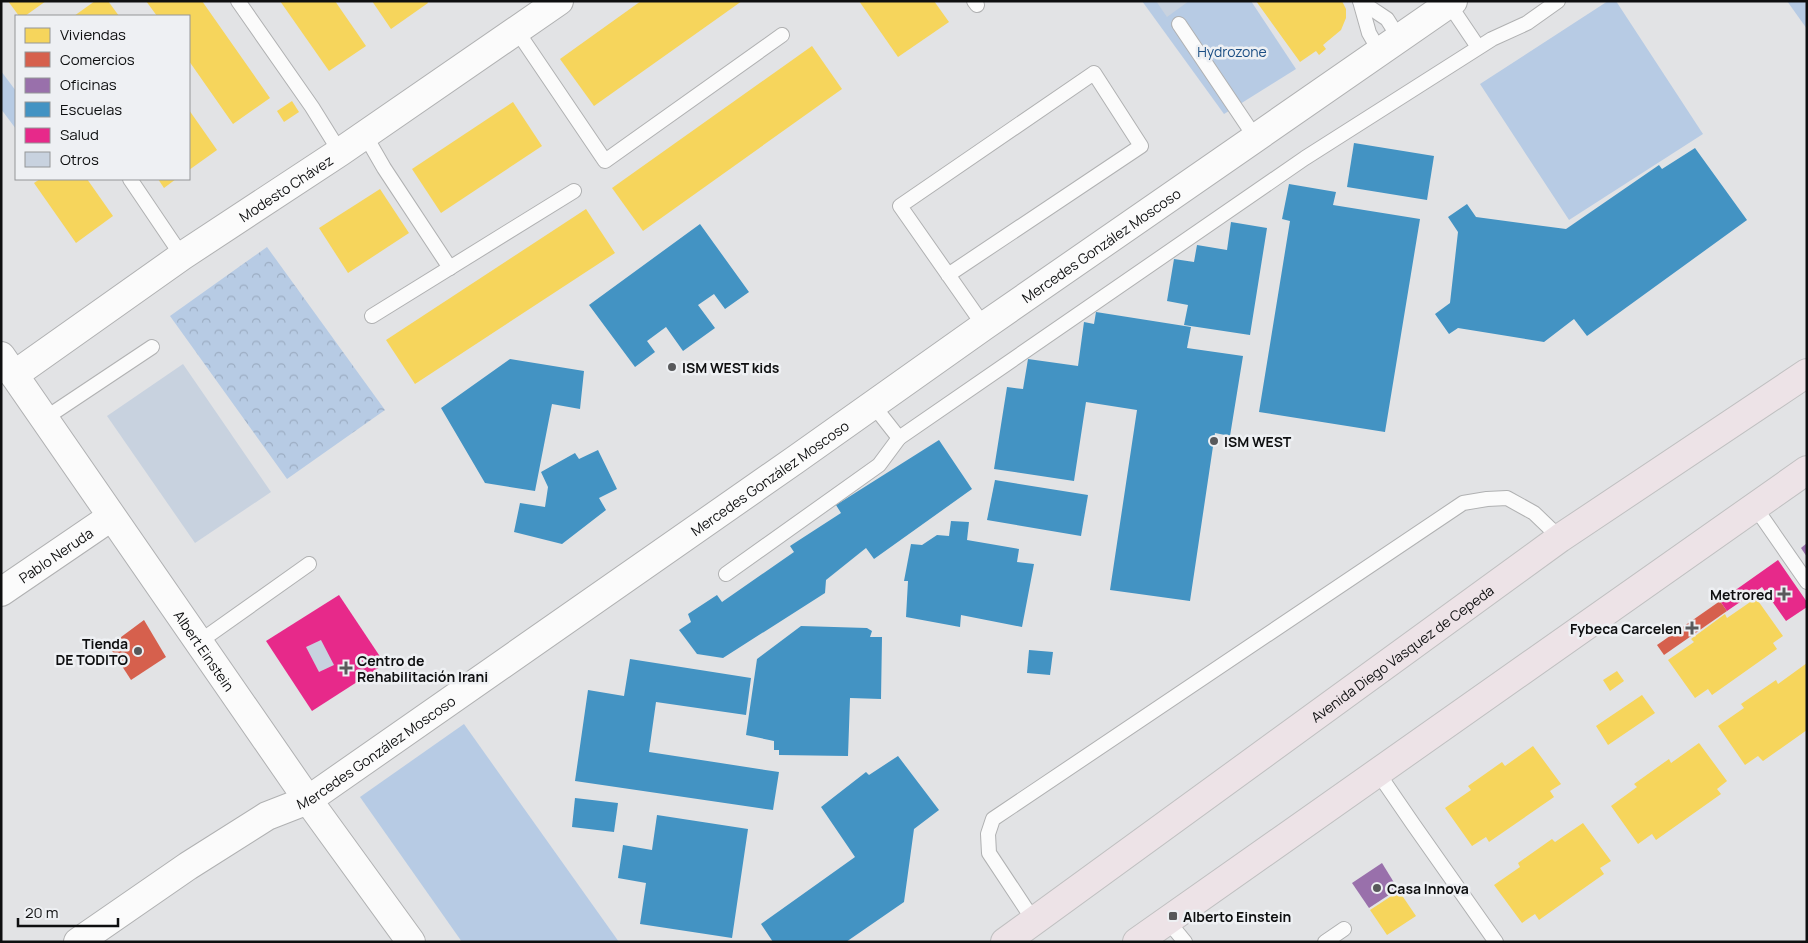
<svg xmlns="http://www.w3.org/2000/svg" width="1808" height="943" font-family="Manrope,sans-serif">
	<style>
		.green { fill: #b7cbe4 }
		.forest { fill: url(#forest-crowns) }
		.homes { fill: #f6d55c }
		.shops { fill: #d6604d }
		.offices { fill: #9970ab }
		.schools { fill: #4393c3 }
		.health { fill: #e7298a }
		.building { fill: #c8d2df }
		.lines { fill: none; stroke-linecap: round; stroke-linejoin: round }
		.lane-casing { stroke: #b0b1b2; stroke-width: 16 }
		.street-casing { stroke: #b0b1b2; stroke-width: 30 }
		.primary-casing { stroke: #c0c0c1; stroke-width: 30 }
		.lane { stroke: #fbfbfb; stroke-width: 14 }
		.street { stroke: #fbfbfb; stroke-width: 28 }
		.primary { stroke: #ede3e7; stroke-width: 28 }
		.poi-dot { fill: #58595b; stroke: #eef0f3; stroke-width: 2 }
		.labels { text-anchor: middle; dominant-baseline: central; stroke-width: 5; stroke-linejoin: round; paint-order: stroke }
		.park-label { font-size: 14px; fill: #1b4e84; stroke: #eef0f3 }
		.street-label { font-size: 14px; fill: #0e0f10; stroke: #eef0f3 }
		.poi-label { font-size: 14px; font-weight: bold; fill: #0e0f10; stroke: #eef0f3; text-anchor: start }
	</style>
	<defs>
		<pattern id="forest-crowns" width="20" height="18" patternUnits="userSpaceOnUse" patternTransform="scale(1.25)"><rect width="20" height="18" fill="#b7cbe4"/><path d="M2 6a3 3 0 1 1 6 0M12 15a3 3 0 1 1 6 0" fill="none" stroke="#9cadc3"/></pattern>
	</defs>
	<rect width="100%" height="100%" fill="#e2e3e5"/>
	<g class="green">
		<polygon points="1142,1 1251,1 1296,69 1224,114"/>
		<polygon points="1608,1 1616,1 1703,134 1569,220 1480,84"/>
		<polygon points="1787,1 1807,1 1807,29"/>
		<polygon points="1,71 16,91 16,129 1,109"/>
		<polygon points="464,724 619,942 462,942 360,797"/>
	</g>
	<polygon class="forest" points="267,247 385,410 287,479 170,316"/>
	<g class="homes">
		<polygon points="8,1 46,1 25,16 19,16"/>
		<polygon points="95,1 108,1 119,16 74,16"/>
		<polygon points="146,1 202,1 270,98 233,124 189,61 189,16 157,16"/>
		<polygon points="280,1 335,1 366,46 329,71"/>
		<polygon points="372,1 427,1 428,3 391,29"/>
		<polygon points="641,1 742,1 594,106 560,59"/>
		<polygon points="859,1 934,1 949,22 898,57"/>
		<polygon points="1256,1 1342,1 1346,9 1346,18 1341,30 1323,45 1326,49 1319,55 1316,51 1300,62"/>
		<polygon points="812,46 842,89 643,231 612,188"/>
		<polygon points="292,101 299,112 284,122 277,111"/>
		<polygon points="513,102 542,146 441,213 412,169"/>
		<polygon points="189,110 217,150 189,170"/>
		<polygon points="40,179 87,179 113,216 76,243 34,183"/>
		<polygon points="158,179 176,179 164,188"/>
		<polygon points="380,189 409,233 348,273 319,228"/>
		<polygon points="586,209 615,253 415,384 386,340"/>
		<polygon points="1756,598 1783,636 1773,643 1777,649 1712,695 1708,689 1695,698 1668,660 1694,642 1691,639 1725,614 1727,618"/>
		<polygon points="1807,663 1807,730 1763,761 1758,756 1745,765 1718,726 1744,708 1741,704 1776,680 1778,684"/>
		<polygon points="1617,671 1624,681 1610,691 1603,680"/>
		<polygon points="1642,695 1655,713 1608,745 1596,726"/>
		<polygon points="1699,743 1727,781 1717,789 1721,794 1656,840 1652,834 1638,844 1611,806 1637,787 1634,784 1669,759 1671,763"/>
		<polygon points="1533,746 1561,784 1550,791 1554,797 1489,842 1486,837 1472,846 1445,808 1471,790 1468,786 1502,762 1505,766"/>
		<polygon points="1583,823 1611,861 1600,868 1604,874 1539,920 1535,914 1522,923 1494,885 1520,867 1518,863 1552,839 1555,842"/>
		<polygon points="1399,891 1416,916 1387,935 1370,910"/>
	</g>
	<g class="shops">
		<polygon points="1720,601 1727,611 1664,655 1657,645"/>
		<polygon points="144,620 166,657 131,680 109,646"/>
	</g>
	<g class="offices">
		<polygon points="1807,543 1807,557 1801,548"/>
		<polygon points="1382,863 1398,889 1369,908 1352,883"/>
	</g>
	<g class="schools">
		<polygon points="1354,143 1434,156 1427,200 1347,187"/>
		<polygon points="1695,148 1747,220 1587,336 1574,319 1544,342 1458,328 1449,334 1435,314 1450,303 1458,232 1448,217 1467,204 1476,217 1566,229 1659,165 1662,169"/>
		<polygon points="1289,184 1336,192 1333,205 1420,219 1385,432 1259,412 1290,221 1282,219"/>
		<polygon points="1231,222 1267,228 1250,335 1184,325 1188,305 1167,301 1174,259 1194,262 1197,245 1227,250"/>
		<polygon points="700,224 749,292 725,309 714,294 698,305 715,328 683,351 666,327 647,341 655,352 635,367 589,305"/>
		<polygon points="1096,312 1191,327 1187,348 1243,356 1230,436 1215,433 1190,601 1110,590 1137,410 1086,402 1074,481 994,469 1007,387 1023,389 1028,359 1078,366 1084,322 1094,324"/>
		<polygon points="510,359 584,371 580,409 552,404 535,491 485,483 441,408"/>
		<polygon points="939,440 972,489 874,559 866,548 826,580 825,593 723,658 697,654 679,630 691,622 688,614 717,595 722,602 794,552 790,546 841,513 836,505"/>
		<polygon points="598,450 617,489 599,498 606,510 562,544 514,532 520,503 545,507 548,487 541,472 575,453 579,459"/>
		<polygon points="995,480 1088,495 1081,536 987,520"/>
		<polygon points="951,521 969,522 967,540 1019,549 1017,562 1034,564 1022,627 961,615 960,627 906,617 908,581 904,581 911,544 922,545 937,535 949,536"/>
		<polygon points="801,626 867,628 872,631 870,637 882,637 881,699 850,698 848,756 779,755 779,750 774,750 774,741 746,735 757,659"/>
		<polygon points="1029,650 1053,652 1050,675 1027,673"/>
		<polygon points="630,659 751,678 746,715 656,702 649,752 779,772 773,810 575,781 588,690 624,696"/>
		<polygon points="898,756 939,810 914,829 904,902 846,942 773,942 761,924 855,857 821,807 866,772 869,775"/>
		<polygon points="575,798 618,803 614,832 572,827"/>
		<polygon points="657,815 748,829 732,938 640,924 646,883 618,878 623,845 652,850"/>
	</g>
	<g class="health">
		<polygon points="1778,560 1807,602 1807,607 1786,621 1762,587 1727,611 1720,601"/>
		<polygon points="339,595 385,664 312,711 266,641"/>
	</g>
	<g class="building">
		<polygon points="1156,1 1189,1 1167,17"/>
		<polygon points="183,364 271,492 195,543 107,416"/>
		<polygon points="321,640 334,665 319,672 306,647"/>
	</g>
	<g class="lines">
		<g class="lane-casing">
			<g id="lane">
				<polyline points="238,1 312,107 340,152"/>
				<polyline points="974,1 977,5"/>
				<polyline points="1360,1 1369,33 1380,52"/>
				<polyline points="1360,1 1387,19 1399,38"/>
				<polyline points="1449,4 1478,47"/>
				<polyline points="1179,24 1255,137"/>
				<polyline points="517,31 605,161 782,35"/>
				<polyline points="365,135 384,168 450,268"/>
				<polyline points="130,179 182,256"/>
				<polyline points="948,275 1141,146 1094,73 900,206 984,326"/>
				<polyline points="372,316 574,191"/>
				<polyline points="873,405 899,438 1305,158 1492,39 1527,23 1558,1"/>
				<polyline points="44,419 152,347"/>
				<polyline points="1755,507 1807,582"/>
				<polyline points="726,574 879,465 899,438"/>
				<polyline points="199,642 309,564"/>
				<polyline points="1378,773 1413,824 1496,942"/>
				<polyline points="1167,920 1185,942"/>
				<polyline points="1034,921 989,853 988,834 993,819 1463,503 1487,499 1507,498 1534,513 1560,538"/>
				<polyline points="1325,942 1344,929"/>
			</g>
		</g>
		<g class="street-casing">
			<g id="street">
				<path id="s1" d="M1,356L308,800L411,942"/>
				<path id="s2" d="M14,375L182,256L340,152L559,1"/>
				<path id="s3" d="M1,592L111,517"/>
				<path id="s4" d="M78,942L188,866L267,816L308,800L795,460L984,326L1453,1"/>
			</g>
		</g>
		<g class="primary-casing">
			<g id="primary">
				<path id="s5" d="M1005,942L1560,538L1807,373"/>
				<polyline points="1137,942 1807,470"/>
			</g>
		</g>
		<use href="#lane" class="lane"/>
		<use href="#street" class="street"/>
		<use href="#primary" class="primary"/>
	</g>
	<g class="poi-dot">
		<circle cx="672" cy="367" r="5"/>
		<circle cx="1214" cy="441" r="5"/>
		<path d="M1781.5 586.5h5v5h5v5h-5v5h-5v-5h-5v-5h5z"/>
		<path d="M1689.5 620.5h5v5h5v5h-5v5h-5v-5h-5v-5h5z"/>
		<circle cx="138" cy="651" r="5"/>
		<path d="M343.5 660.5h5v5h5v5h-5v5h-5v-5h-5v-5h5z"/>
		<circle cx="1377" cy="888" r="5"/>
		<rect x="1168" y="911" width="10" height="10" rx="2.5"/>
	</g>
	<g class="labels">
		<g class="park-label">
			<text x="1232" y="51">Hydrozone</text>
		</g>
		<g class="street-label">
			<text stroke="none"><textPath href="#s2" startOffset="330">Modesto Chávez</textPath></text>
			<text stroke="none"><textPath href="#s4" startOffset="1239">Mercedes González Moscoso</textPath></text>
			<text stroke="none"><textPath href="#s4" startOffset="834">Mercedes González Moscoso</textPath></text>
			<text stroke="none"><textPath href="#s3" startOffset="66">Pablo Neruda</textPath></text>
			<text stroke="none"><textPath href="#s1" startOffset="358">Albert Einstein</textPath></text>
			<text stroke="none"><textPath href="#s5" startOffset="491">Avenida Diego Vasquez de Cepeda</textPath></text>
			<text stroke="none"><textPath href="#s4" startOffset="354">Mercedes González Moscoso</textPath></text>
		</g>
		<g class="poi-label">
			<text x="682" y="367">ISM WEST kids</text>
			<text x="1224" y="441">ISM WEST</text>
			<text x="1773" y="594" text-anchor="end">Metrored</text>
			<text x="1682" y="628" text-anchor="end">Fybeca Carcelen</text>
			<text x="128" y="643" text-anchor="end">Tienda<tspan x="128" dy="16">DE TODITO</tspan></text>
			<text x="357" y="660">Centro de<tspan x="357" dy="16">Rehabilitación Irani</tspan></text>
			<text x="1387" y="888">Casa Innova</text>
			<text x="1183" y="916">Alberto Einstein</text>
		</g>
	</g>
	<rect width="1808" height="943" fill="none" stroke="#0e0f10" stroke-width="5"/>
	<rect x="15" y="15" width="175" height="165" fill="#eef0f3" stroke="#949698"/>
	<rect x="25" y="28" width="25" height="15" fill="#f6d55c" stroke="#949698"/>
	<text x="60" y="40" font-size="15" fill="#0e0f10">Viviendas</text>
	<rect x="25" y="52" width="25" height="15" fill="#d6604d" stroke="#949698"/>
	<text x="60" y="65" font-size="15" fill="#0e0f10">Comercios</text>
	<rect x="25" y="78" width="25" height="15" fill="#9970ab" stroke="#949698"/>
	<text x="60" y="90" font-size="15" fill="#0e0f10">Oficinas</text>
	<rect x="25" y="102" width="25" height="15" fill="#4393c3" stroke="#949698"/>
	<text x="60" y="115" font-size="15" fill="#0e0f10">Escuelas</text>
	<rect x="25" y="128" width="25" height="15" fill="#e7298a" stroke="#949698"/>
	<text x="60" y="140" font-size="15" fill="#0e0f10">Salud</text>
	<rect x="25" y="152" width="25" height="15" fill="#c8d2df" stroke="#949698"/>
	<text x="60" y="165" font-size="15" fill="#0e0f10">Otros</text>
	<path d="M18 918v8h100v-8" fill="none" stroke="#0e0f10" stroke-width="2.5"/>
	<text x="25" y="918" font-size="15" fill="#0e0f10" stroke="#eef0f3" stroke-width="4" paint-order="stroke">20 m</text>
</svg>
